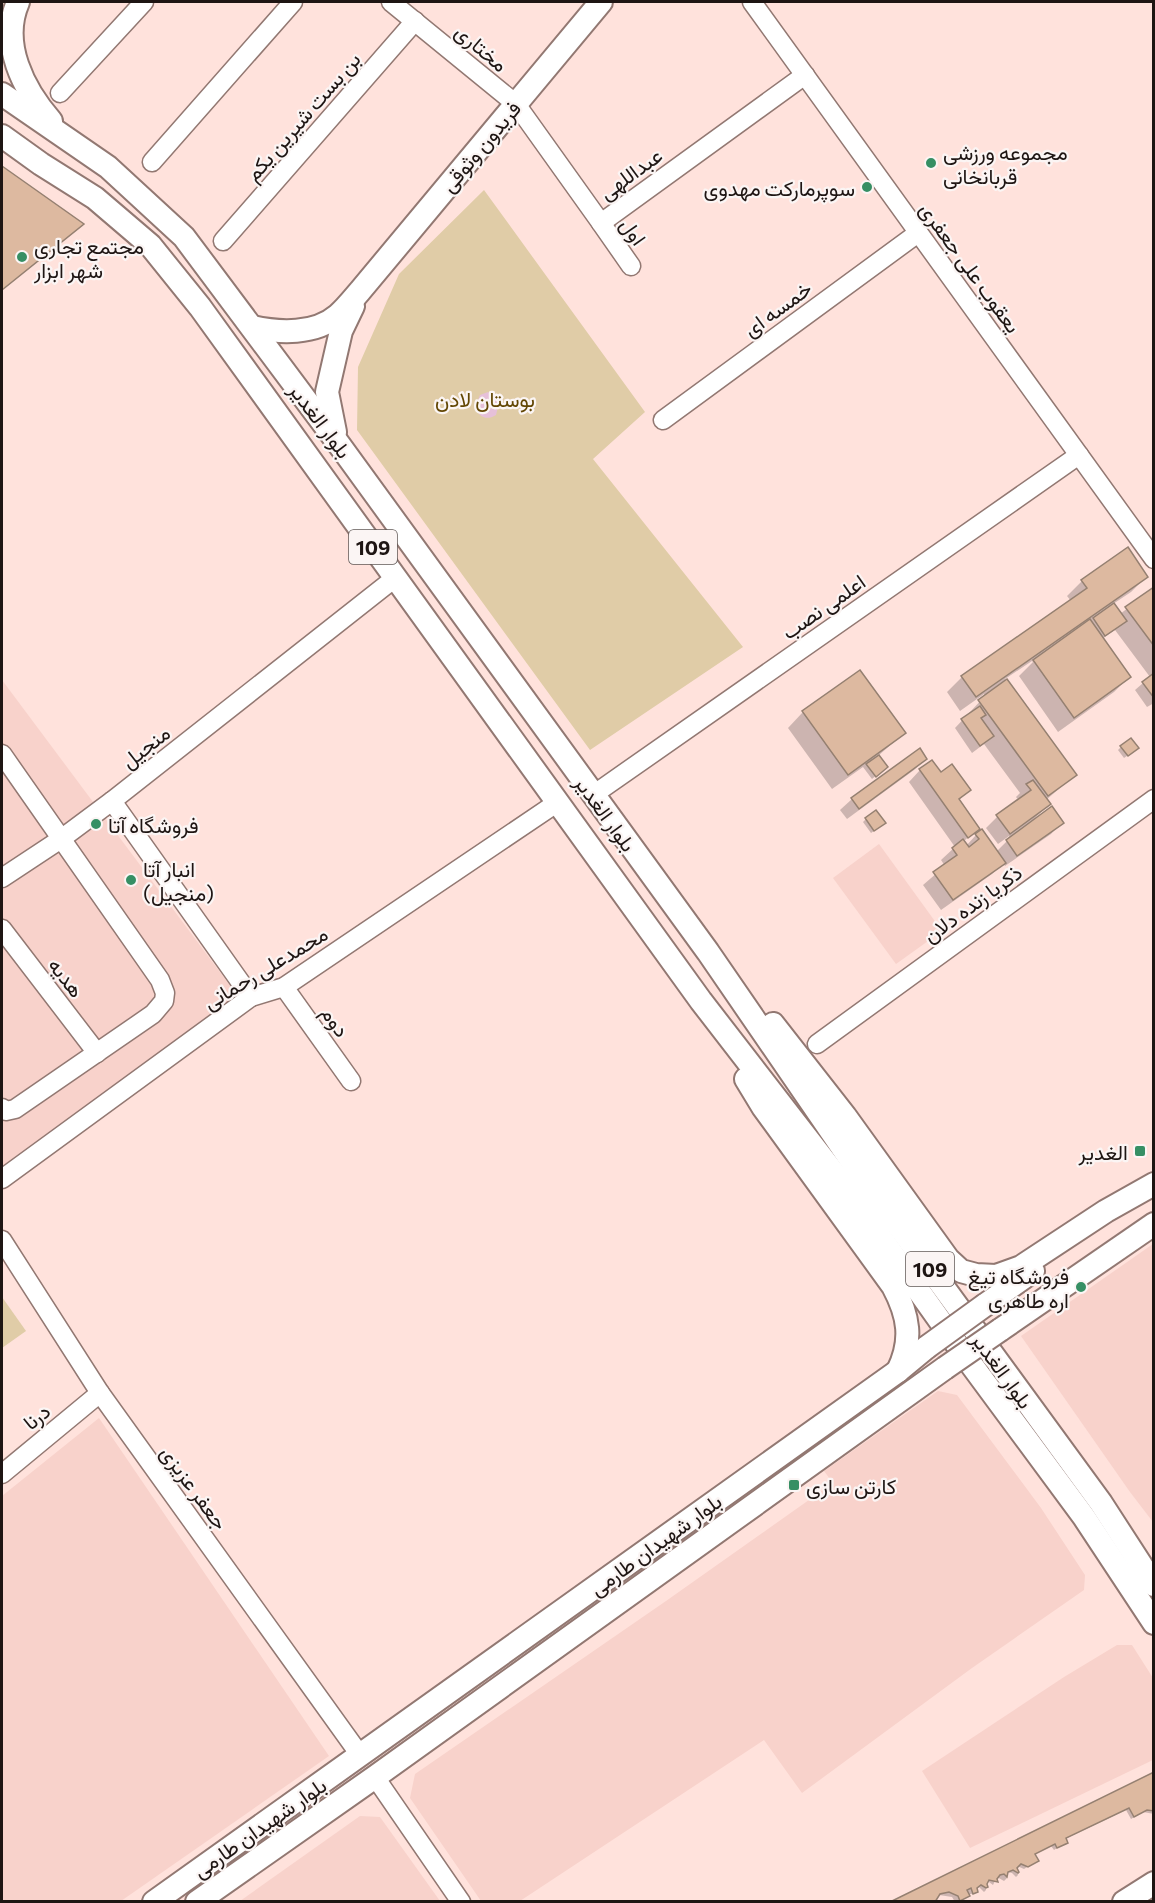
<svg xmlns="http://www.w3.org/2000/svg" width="1155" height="1903" font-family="Commissioner,Vazirmatn,sans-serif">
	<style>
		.built { fill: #f8d2cb }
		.green { fill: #e0cca7 }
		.water { fill: #e6c0d8 }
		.shadow { fill: #0003 }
		.building { fill: #ddb9a0; stroke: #958071; stroke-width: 1.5 }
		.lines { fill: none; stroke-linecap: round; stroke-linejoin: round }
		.minor-casing { stroke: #927872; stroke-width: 21 }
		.major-casing { stroke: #927872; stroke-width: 26 }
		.minor { stroke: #fff; stroke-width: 18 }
		.major { stroke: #fff; stroke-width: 22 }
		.major-bridge-casing { stroke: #927872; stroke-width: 26; stroke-linecap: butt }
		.major-bridge { stroke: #fff; stroke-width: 22 }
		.poi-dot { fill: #368f64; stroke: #fbf5f4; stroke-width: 2 }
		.labels { text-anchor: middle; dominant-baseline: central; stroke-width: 4.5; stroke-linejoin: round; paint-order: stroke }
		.shield { fill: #fbf5f4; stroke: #605856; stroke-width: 1.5 }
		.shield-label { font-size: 20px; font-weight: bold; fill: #1e1513 }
		.street-label { font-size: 21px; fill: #1e1513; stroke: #fbf5f4 }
		.poi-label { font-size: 21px; fill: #1e1513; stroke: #fbf5f4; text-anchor: start }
		.park-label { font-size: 21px; fill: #624603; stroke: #fbf5f4 }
	</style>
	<rect width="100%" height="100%" fill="#ffe2dc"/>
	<g class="built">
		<polygon points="2,680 243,1003 2,1179"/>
		<polygon points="879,844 942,931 896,964 833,878"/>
		<polygon points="1153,1244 1153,1522 1130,1492 1021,1336"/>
		<polygon points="938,1391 957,1395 1041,1508 1085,1575 1084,1590 972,1668 802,1793 764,1740 520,1901 481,1901 410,1798 415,1774 666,1601 833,1483 824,1471"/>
		<polygon points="99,1418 329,1756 121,1901 2,1901 2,1496"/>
		<polygon points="1117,1645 1132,1645 1153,1678 1153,1760 970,1848 922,1771 1064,1677"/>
		<polygon points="360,1816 380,1817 440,1901 240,1901"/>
	</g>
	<g class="green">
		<polygon points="484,190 645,412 593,459 743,647 590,750 357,430 358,367 399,274"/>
		<polygon points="2,1297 26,1331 2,1348"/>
	</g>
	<path class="water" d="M488,392L495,396L499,403L496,415C486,421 479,417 475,407L480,395Z"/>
	<g class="shadow">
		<polygon points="2,168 81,224 2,290"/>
		<polygon points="1146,577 1131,592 1113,604 1120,614 1154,588 1154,703 1147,707 1135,690 1150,677 1115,630 1102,639 1129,677 1114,692 1058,732 1019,676 1033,662 1032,661 1005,679 1075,775 1046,800 1049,804 1033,820 1062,822 1051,834 1005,866 1003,863 992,874 941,910 923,885 945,866 941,860 955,847 909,782 920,770 940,774 969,790 959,800 978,828 963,842 966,846 976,835 996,852 1010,838 1009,836 998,844 986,828 997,817 1019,801 1016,797 1020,793 984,744 972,753 955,728 985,696 984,694 960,711 947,692 962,677 1071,601 1067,596 1082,581"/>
		<polygon points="803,712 904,733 878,756 883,770 872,779 863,767 832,789 788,728"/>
		<polygon points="1121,747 1134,751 1124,758 1118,750"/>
		<polygon points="919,750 925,759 914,770 847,819 840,810 852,799"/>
		<polygon points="866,819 881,826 871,833 863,822"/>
		<polygon points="1154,1774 1154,1814 1143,1812 1131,1819 1126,1810 1065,1839 1066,1842 1054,1850 1051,1846 1034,1854 1037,1861 1024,1869 1015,1865 1004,1871 1017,1870 1018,1875 1016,1877 1012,1873 1007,1872 1007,1878 1004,1881 997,1877 993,1885 989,1882 986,1883 986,1890 984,1892 979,1887 973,1894 969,1894 959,1902 955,1902 952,1897 939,1895 894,1902"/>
	</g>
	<g class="building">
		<polygon points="2,166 84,224 2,290"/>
		<polygon points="1128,547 1148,577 976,697 961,676 1087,588 1081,580"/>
		<polygon points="1154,587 1154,646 1125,607"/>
		<polygon points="1114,603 1127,621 1105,636 1093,618"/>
		<polygon points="1090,619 1131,677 1074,718 1033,660"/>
		<polygon points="860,670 906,733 848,775 802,711"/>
		<polygon points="1154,673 1154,698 1142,682"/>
		<polygon points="1007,679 1077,775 1048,796 978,700"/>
		<polygon points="980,706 986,715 981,718 994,736 980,746 961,719"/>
		<polygon points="1131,738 1139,748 1128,756 1120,746"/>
		<polygon points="920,748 927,759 859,809 851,798"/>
		<polygon points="879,755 888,767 876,777 866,764"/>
		<polygon points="932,760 941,772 952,764 971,790 959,799 980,829 968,838 919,769"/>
		<polygon points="1033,780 1051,804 1010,834 996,815 1031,790 1026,784"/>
		<polygon points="1052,806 1064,823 1017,856 1006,840"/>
		<polygon points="876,810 886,823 874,831 865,818"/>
		<polygon points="982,829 1006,863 953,900 933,872 957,855 952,848 963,839 969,847 979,839 975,834"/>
		<polygon points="1154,1772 1154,1811 1147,1810 1134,1817 1129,1808 1066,1838 1068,1843 1057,1848 1055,1844 1035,1854 1039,1861 1028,1867 1021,1864 1017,1868 1019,1872 1018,1873 1013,1870 1008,1872 1007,1877 1004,1874 1000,1875 997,1879 998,1882 989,1880 987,1884 988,1887 986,1888 981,1885 977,1888 978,1892 973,1894 971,1888 967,1890 970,1896 960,1901 958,1896 949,1892 940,1894 935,1902 890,1902"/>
	</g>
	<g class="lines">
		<g class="minor-casing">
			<g id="minor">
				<polyline points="391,2 516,104 601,223 805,75"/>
				<polyline points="752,2 1154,559"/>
				<polyline points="60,93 144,2"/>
				<polyline points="152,162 293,2"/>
				<polyline points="601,223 631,266"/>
				<polyline points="223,241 415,21"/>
				<polyline points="663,420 918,233"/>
				<polyline points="2,754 160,980 165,993 164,1001 153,1014 15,1109 6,1111 2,1108"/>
				<polyline points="593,795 1079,455"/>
				<polyline points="2,878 61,839 112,801"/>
				<polyline points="2,929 97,1053"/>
				<polyline points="284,987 351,1081"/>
				<polyline points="251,997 112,801 395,578"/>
				<polyline points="817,1044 1154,799"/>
				<polyline points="2,1179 251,997 284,987 558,802"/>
				<polyline points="2,1240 100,1393 360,1755"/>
				<polyline points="2,1474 100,1393"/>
				<polyline points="375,1777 461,1902"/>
			</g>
		</g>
		<g class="major-casing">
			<g id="major">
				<path d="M18,2C0,43 23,89 51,121"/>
				<polyline points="2,94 108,167 184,237 338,443 708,952 857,1169 1101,1503 1154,1585"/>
				<polyline points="2,136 41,164 95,198 150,245 200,307 701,1001 844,1186 968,1360 1084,1517 1154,1623"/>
				<path d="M252,327C279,333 315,335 338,315C346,308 353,299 360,291L601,2"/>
				<polyline points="335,432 327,392 341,331 353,306"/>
				<polyline points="773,1024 845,1116 948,1259 961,1271 976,1275 996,1276 1021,1267 1106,1211 1154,1184"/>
				<path d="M746,1079L763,1107L893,1286C909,1316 913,1340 898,1371"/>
				<polyline points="985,1305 1033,1271"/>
				<polyline points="1000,1330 1154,1224"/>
				<polyline points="154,1902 898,1371 927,1347"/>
				<polyline points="197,1902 375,1777 945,1368"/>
				<polyline points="1124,1902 1154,1883"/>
			</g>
		</g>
		<use href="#minor" class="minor"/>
		<use href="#major" class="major"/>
		<g class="major-bridge-casing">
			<g id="major-bridge">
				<polyline points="927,1347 985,1305"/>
				<polyline points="945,1368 1000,1330"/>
			</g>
		</g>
		<use href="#major-bridge" class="major-bridge"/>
	</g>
	<g class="poi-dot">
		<circle cx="931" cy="163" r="6"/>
		<circle cx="867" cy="187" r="6"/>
		<circle cx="22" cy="257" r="6"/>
		<circle cx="96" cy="824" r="6"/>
		<circle cx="131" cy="880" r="6"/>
		<rect x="1134" y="1145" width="12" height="12" rx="3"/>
		<circle cx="1081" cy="1287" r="6"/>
		<rect x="788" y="1479" width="12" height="12" rx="3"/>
	</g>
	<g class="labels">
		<g class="shield">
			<rect x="349" y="530" width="48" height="34" rx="4.5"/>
			<rect x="906" y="1252" width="48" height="34" rx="4.5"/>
		</g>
		<g class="shield-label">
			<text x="373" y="547">109</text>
			<text x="930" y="1269">109</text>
		</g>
		<g class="street-label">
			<text transform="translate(482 47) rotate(40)">مختاری</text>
			<text transform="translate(302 116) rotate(-49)">بن بست شیرین یکم</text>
			<text transform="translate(480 146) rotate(-50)">فریدون وثوقی</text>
			<text transform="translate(630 173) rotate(-36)">عبداللهی</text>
			<text transform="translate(634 231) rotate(55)">اول</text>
			<text transform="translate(971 267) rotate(54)">یعقوب علی جعفری</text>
			<text transform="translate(777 308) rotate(-36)">خمسه ای</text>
			<text transform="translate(321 420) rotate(53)">بلوار الغدیر</text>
			<text transform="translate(823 606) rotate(-35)">اعلمی نصب</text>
			<text transform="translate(145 746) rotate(-38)">منجیل</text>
			<text transform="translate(606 813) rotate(54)">بلوار الغدیر</text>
			<text transform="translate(972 903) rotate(-36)">ذکریا زنده دلان</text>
			<text transform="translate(265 967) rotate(-31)">محمدعلی رحمانی</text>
			<text transform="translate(67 977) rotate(52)">هدیه</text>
			<text transform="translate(336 1021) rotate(55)">دوم</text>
			<text transform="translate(1003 1370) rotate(54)">بلوار الغدیر</text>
			<text transform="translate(36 1416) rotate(-39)">درنا</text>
			<text transform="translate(195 1487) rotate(54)">جعفر عزیزی</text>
			<text transform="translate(655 1544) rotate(-36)">بلوار شهیدان طارمی</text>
			<text transform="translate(259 1827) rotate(-35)">بلوار شهیدان طارمی</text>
		</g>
		<g class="poi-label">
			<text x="943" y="151">مجموعه ورزشی<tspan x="943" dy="24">قربانخانی</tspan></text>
			<text x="855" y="187" text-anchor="end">سوپرمارکت مهدوی</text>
			<text x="34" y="245">مجتمع تجاری<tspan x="34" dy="24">شهر ابزار</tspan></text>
			<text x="108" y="824">فروشگاه آتا</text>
			<text x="143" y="868">انبار آتا<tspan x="143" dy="24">(منجیل)</tspan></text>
			<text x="1128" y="1151" text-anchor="end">الغدیر</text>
			<text x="1069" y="1275" text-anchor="end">فروشگاه تیغ<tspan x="1069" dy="24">اره طاهری</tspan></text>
			<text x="806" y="1485">کارتن سازی</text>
		</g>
		<g class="park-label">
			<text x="485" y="398">بوستان لادن</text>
		</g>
	</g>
	<rect width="1155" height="1903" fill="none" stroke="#1e1513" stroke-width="6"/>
</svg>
